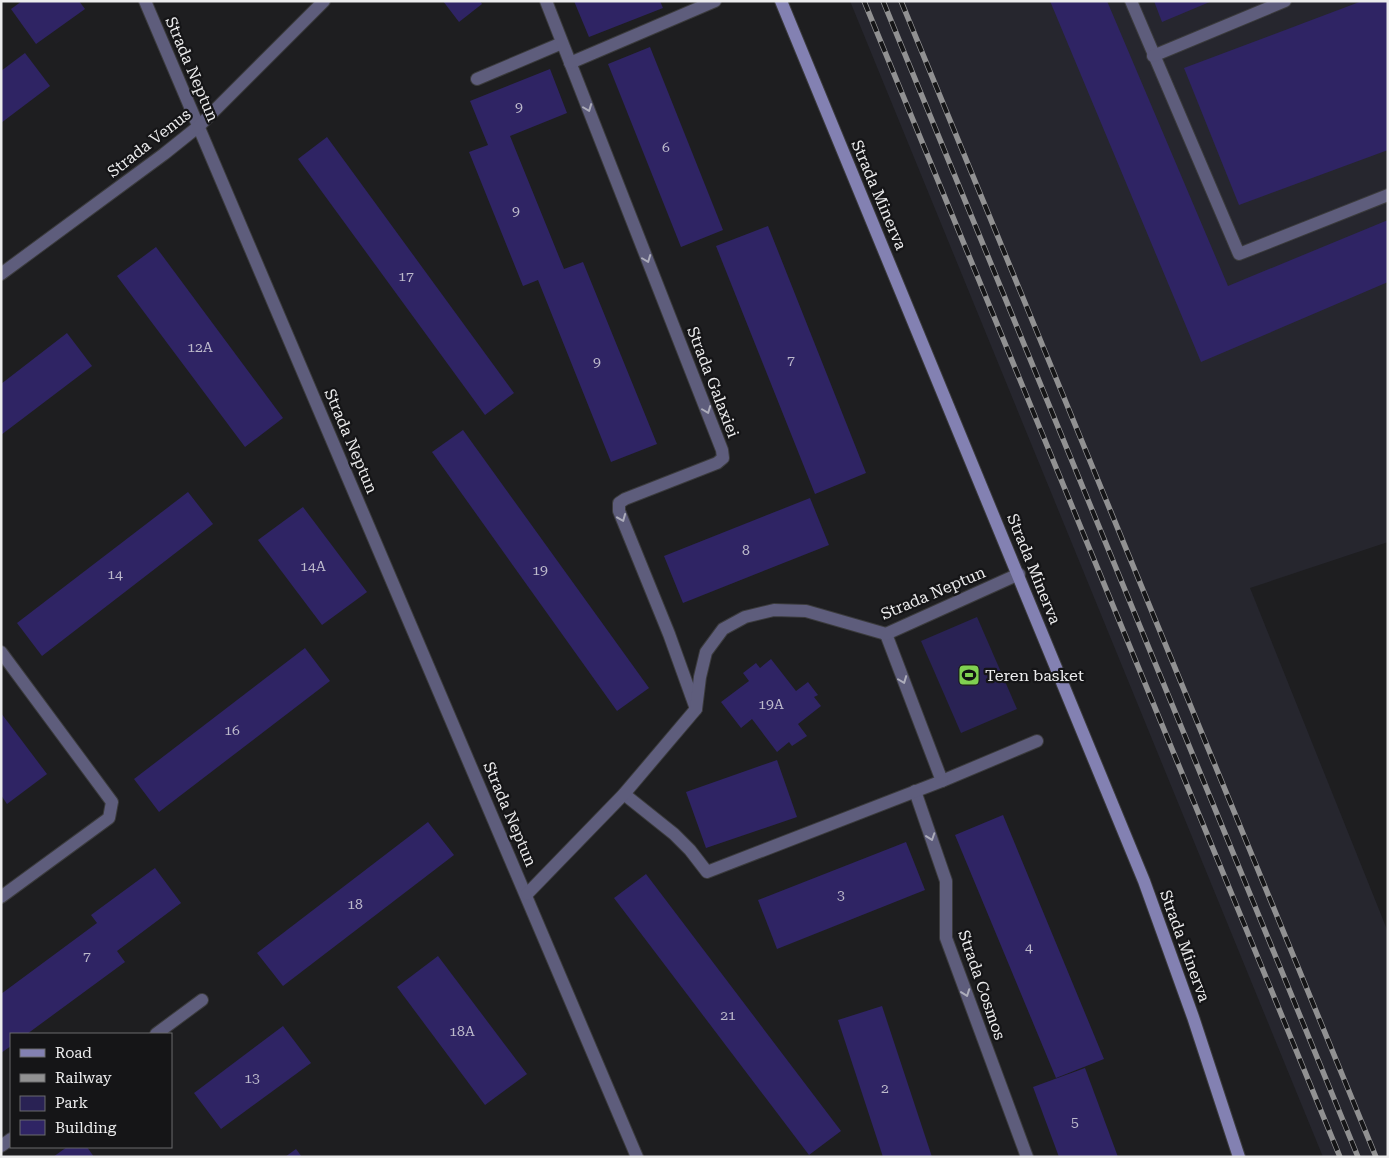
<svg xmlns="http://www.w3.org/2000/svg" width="1389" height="1158" font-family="'Roboto Serif',serif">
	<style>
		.built { fill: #26262e }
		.green { fill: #292254 }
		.building { fill: #2f2464 }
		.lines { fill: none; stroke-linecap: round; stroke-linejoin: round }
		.lane-casing { stroke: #3b3b3d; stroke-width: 14 }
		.street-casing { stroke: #3b3b3d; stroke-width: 14 }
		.secondary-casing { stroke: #3b3b3d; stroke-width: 14 }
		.lane { stroke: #5e5d7c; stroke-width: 12 }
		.street { stroke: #5e5d7c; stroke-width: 12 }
		.secondary { stroke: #8381b2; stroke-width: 12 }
		.rail-casing { stroke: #919192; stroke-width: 5.5 }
		.rail { stroke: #151517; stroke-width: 4; stroke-dasharray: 11; stroke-linecap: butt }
		.oneway { stroke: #acacba }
		.labels { text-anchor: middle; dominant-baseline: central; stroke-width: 4.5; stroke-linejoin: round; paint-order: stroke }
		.number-label { font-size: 14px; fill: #bdbacb }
		.street-label { font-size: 16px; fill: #ececed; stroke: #151517 }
		.poi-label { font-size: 16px; fill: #ececed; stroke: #151517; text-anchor: start }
	</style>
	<rect width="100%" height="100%" fill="#1e1e20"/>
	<polygon class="built" points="850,1 1388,1 1388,542 1250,588 1388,932 1388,1157 1323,1157"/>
	<polygon class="green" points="977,617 1017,709 961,733 921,641"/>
	<g class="building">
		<polygon points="22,1 79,1 85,9 36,44 11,9"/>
		<polygon points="443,1 480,1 482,4 459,22"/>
		<polygon points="574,1 660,1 663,8 589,37"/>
		<polygon points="1050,1 1107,1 1228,286 1388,220 1388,282 1201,362"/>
		<polygon points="1154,1 1212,1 1162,22"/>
		<polygon points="1362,1 1388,1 1388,150 1239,205 1184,68"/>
		<polygon points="650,47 723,230 681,247 608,64"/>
		<polygon points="25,53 50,86 1,123 1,71"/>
		<polygon points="550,69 567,113 510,136 564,269 583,262 657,444 611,462 538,280 523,286 469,152 488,145 470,101"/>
		<polygon points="327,137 514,393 485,415 298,159"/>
		<polygon points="768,226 866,473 815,494 716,246"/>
		<polygon points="156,247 283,418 245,447 117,276"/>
		<polygon points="67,333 92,366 1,435 1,384"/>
		<polygon points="463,430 649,688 617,711 432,452"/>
		<polygon points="188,492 213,524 42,656 17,623"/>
		<polygon points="810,498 829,545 683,603 664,556"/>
		<polygon points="303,507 367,592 322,625 258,540"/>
		<polygon points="305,648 330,681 159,812 134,779"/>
		<polygon points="771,659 796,691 808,682 818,695 814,697 821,706 798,724 807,736 792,746 789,742 777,752 752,719 741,728 721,702 749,681 743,673 756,663 760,668"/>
		<polygon points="1,713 47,774 7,804 1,795"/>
		<polygon points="777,760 797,817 706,848 686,792"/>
		<polygon points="1003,815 1104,1059 1056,1078 955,835"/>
		<polygon points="428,822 454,855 283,986 257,953"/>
		<polygon points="906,842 925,890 777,949 758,900"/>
		<polygon points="155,868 181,903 117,951 125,962 27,1034 11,1034 11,1046 1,1053 1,994 97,923 91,915"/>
		<polygon points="646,874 841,1131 809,1155 614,898"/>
		<polygon points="438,956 527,1074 485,1105 397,987"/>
		<polygon points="882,1006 932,1157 883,1157 838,1020"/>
		<polygon points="283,1026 311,1063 221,1129 194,1093"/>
		<polygon points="1085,1068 1118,1157 1059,1157 1033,1087"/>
		<polygon points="67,1147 87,1147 94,1157 53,1157"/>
		<polygon points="296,1149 302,1157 285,1157"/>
	</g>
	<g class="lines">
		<g class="lane-casing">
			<g id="lane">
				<polyline points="1131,1 1239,254 1388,195"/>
				<polyline points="1153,56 1285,1"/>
				<polyline points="477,79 562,43"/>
				<polyline points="942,781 1037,741"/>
				<polyline points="156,1034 202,1000"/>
				<polyline points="1,1146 11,1139"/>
			</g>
		</g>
		<g class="street-casing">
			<g id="street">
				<polyline points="145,1 637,1157"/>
				<polyline points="546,1 722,450 723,458 717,463 625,499 619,503 619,511 669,634 696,709"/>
				<polyline points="570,63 715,1"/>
				<polyline points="1,274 164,154 199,126 324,1"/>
				<polyline points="1,652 112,802 109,818 1,897"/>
				<polyline points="915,791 946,881 946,938 1027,1157"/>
				<polyline points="624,794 674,834 690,850 707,872 942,781 886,634"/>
				<polyline points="527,894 624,794 696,709 700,677 706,652 723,629 745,617 774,610 806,611 886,634 1019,574"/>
			</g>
		</g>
		<g class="secondary-casing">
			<polyline id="secondary" points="781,1 1144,881 1193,1017 1239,1157"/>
		</g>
		<use href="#lane" class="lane"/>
		<use href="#street" class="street"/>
		<use href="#secondary" class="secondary"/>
		<g class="rail-casing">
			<g id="rail">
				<polyline points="864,1 1340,1157"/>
				<polyline points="883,1 1358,1157"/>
				<polyline points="901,1 1376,1157"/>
			</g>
		</g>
		<use href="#rail" class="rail"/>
	</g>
	<defs><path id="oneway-chevron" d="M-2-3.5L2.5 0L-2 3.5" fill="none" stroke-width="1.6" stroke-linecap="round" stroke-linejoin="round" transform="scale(1.25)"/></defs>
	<g class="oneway">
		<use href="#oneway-chevron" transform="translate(588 108) rotate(69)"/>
		<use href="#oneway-chevron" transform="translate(647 259) rotate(69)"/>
		<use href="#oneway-chevron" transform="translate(707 410) rotate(69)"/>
		<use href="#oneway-chevron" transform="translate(622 518) rotate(68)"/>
		<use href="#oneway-chevron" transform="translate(903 680) rotate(69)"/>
		<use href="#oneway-chevron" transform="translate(931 837) rotate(71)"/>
		<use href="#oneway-chevron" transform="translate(966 993) rotate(70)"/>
	</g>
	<defs>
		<g id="stadium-square" transform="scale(1.125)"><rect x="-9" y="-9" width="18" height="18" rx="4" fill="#80d051" stroke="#151517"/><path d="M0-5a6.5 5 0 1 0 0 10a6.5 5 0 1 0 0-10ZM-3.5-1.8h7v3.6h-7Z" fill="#111"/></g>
	</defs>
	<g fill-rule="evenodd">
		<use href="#stadium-square" x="969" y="675"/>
	</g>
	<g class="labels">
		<g class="number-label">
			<text x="519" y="107">9</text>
			<text x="666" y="147">6</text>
			<text x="516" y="211">9</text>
			<text x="406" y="276">17</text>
			<text x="200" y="347">12A</text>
			<text x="791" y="360">7</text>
			<text x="597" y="362">9</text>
			<text x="746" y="550">8</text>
			<text x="313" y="566">14A</text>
			<text x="540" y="570">19</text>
			<text x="115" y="574">14</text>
			<text x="771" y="704">19A</text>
			<text x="232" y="730">16</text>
			<text x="841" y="895">3</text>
			<text x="355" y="904">18</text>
			<text x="1029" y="947">4</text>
			<text x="87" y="956">7</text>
			<text x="728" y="1015">21</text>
			<text x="462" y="1031">18A</text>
			<text x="252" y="1078">13</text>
			<text x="885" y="1088">2</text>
			<text x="1075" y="1122">5</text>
		</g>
		<g class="street-label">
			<text transform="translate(192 69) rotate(67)">Strada Neptun</text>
			<text transform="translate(149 143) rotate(-38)">Strada Venus</text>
			<text transform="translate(879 195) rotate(67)">Strada Minerva</text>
			<text transform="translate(713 382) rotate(69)">Strada Galaxiei</text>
			<text transform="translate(351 441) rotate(67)">Strada Neptun</text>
			<text transform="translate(1034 569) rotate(68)">Strada Minerva</text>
			<text transform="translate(933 593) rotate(-23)">Strada Neptun</text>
			<text transform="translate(510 814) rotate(67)">Strada Neptun</text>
			<text transform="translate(1185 946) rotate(70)">Strada Minerva</text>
			<text transform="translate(982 985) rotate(71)">Strada Cosmos</text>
		</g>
		<g class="poi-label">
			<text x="985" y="675">Teren basket</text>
		</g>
	</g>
	<rect width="1389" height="1158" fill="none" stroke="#ececed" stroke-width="5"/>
	<rect x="10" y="1033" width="162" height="115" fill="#151517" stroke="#6b6b6d"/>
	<rect x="20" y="1049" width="25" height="8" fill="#8381b2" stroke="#6b6b6d"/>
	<text x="55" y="1058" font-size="15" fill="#ececed">Road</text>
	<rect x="20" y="1074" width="25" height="8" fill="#919192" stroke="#6b6b6d"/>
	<text x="55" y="1083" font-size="15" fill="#ececed">Railway</text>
	<rect x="20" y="1096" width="25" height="15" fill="#292254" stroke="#6b6b6d"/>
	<text x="55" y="1108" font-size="15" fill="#ececed">Park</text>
	<rect x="20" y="1120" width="25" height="15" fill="#2f2464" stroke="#6b6b6d"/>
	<text x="55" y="1133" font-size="15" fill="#ececed">Building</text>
</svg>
